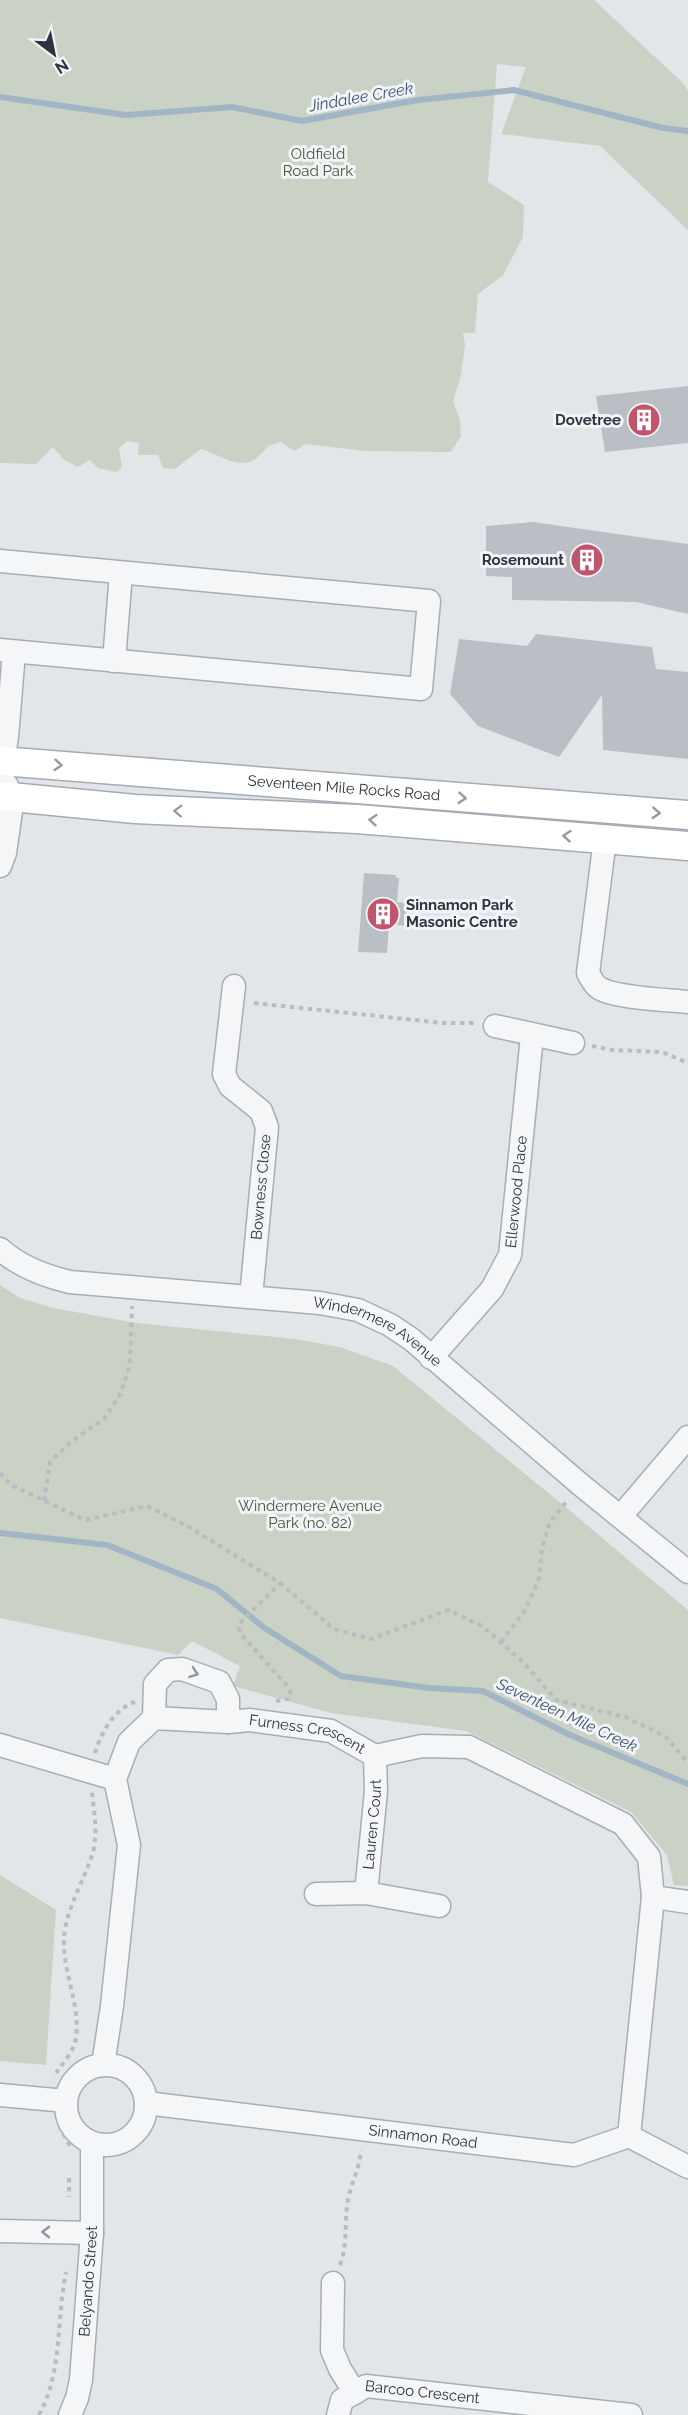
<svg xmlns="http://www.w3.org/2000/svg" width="688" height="2415" font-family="Raleway,sans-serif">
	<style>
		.green { fill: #c9d2c5 }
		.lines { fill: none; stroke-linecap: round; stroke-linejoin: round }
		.stream { stroke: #a2b5c5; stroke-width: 6 }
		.building { fill: #babfc6 }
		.minor-casing { stroke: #a8adb3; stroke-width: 25 }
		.major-casing { stroke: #a3abb4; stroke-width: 31 }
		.path { stroke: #b9bcc1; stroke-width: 4; stroke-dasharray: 4.5 4.5; stroke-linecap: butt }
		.minor { stroke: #f5f6f8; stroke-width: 22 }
		.major { stroke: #fff; stroke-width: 28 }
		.oneway { stroke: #969aa0 }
		.oneway2 { stroke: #90959c }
		.labels { text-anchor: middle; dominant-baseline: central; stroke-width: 6; stroke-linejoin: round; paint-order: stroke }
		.park-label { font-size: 15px; fill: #435a3b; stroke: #f2f4f7 }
		.poi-label { font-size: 15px; font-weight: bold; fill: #2c3440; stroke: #f2f4f7; text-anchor: end }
		.street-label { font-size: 15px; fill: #2c3440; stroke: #f2f4f7 }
		.water-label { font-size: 16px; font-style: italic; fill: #3b556f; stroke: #f2f4f7 }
	</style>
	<rect width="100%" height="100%" fill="#e3e6e9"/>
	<g class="green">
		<path d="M0,0H594L683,83L688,91V230L600,146L501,134L526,67L497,64L488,182L524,205L523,237L503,275L478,294L475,333H463L465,345L461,375L453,401L460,420L461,436L451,452L366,451L305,444L295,451L280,442C266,446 268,447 258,457C243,472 217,454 201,449L175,469L163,468L158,455H138L139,443L127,441L119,448L122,467L116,472L98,468L90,460L78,467L63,459L53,447L36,464L0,463Z"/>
		<polygon points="0,1285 20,1298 53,1308 137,1323 295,1339 340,1347 393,1366 562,1504 688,1610 688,1886 674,1885 667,1855 631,1812 466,1731 331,1713 233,1686 240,1666 192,1641 178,1655 0,1618"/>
		<polygon points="0,1875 56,1910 46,2065 0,2061"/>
	</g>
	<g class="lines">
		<g class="stream">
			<polyline points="0,97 126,115 232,107 302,121 418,100 514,90 663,128 688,131"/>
			<polyline points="0,1533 107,1545 217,1589 263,1627 341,1676 429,1688 483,1691 570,1735 688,1784"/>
		</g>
	</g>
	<g class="building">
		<polygon points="688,386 688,443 605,452 596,396"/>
		<polygon points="533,522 688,544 688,614 636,602 512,600 512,577 486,576 486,526"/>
		<polygon points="536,634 652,647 656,669 688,672 688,759 603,750 602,695 559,757 478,726 450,694 459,639 527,646"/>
		<polygon points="364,873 396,875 396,878 399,878 397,902 407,903 406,926 389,924 387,953 358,952"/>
	</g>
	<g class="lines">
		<g class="minor-casing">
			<g id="minor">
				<polyline points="0,561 429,601 421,689 0,650"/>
				<polyline points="114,661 121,573"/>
				<polyline points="0,779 7,737 14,652"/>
				<path d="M605,839L588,973C591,978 594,985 599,988C615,998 668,1000 688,1002"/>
				<polyline points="0,866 5,853 13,797 6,784"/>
				<polyline points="234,986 224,1074 230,1086 261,1111 267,1127 251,1297"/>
				<polyline points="495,1026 573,1043"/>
				<path id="s1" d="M0,1249C20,1267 44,1276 70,1282L320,1303L358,1310L390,1325L411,1339L581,1485L688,1572"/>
				<path id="s2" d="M431,1358L492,1289L510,1255L532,1036"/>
				<polyline points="621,1516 688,1437"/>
				<polyline points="154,1718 155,1684 168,1670 182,1669 219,1682 228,1699 228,1722"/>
				<polyline points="0,1745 115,1779"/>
				<path id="s3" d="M366,1893L376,1791L375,1756"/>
				<polyline points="316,1894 366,1893 439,1906"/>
				<polyline points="653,1897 688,1902"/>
				<path id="s4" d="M103,2065L112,2006L129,1845L115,1779L129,1742L154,1718L228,1722L250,1720L331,1731L375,1756L422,1746L469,1747L623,1824L649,1857L653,1897L629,2136"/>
				<circle cx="106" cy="2105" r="40"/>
				<polyline points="0,2095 66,2101"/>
				<path id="s5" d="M146,2103L574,2155L629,2136L688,2167"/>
				<polyline points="0,2231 92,2233"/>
				<polyline points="333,2283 332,2350 340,2369 355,2393"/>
				<path id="s6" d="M70,2415L77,2398L81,2380L92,2233V2143"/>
				<path id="s7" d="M338,2415L342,2400L366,2386L631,2415"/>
			</g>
		</g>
		<g class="major-casing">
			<g id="major">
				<path id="s8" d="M0,761L688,815"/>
				<polyline points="0,796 135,809 357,819 688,846"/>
			</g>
		</g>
		<g class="path">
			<polyline points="254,1003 443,1023 476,1023"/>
			<polyline points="592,1046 613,1050 662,1052 688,1063"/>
			<polyline points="0,1473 11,1485 85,1520 147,1506 189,1527 280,1583 334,1629 371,1639 448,1610 482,1626 525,1664 556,1700 625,1717 665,1736 688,1763"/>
			<polyline points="44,1501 50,1462 72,1441 104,1419 121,1393 130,1364 132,1306"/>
			<polyline points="501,1642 524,1612 539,1579 542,1548 550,1522 566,1502"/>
			<polyline points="276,1701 288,1699 291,1694 288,1687 241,1634 239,1628 240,1623 280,1583"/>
			<path d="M95,1753C101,1733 114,1709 135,1702"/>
			<path d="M56,2073C63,2063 74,2051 76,2038C81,2001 59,1967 65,1929C70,1902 85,1878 93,1852C98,1834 94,1811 92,1792"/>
			<polyline points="59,2126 70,2146"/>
			<polyline points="69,2178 69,2197"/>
			<path d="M340,2265C348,2244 344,2222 348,2200C351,2183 360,2168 361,2150"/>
			<path d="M39,2415C63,2371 56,2321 66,2272"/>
		</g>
		<use href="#minor" class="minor"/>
		<use href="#major" class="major"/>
	</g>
	<defs><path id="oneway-chevron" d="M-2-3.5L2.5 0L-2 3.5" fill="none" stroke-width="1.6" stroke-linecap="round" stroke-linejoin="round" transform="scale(1.5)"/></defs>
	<g class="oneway">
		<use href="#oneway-chevron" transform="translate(58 765) rotate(5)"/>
		<use href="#oneway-chevron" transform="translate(462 798) rotate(4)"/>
		<use href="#oneway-chevron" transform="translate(178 811) rotate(-178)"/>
		<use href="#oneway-chevron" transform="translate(656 813) rotate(4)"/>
		<use href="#oneway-chevron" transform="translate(373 820) rotate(-175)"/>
		<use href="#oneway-chevron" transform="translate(567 836) rotate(-175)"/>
	</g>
	<g class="oneway2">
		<use href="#oneway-chevron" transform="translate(194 1673) rotate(20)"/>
		<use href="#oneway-chevron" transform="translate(46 2232) rotate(-179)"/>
	</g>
	<defs>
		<g id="building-disc" transform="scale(1.725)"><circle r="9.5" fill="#c0566b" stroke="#f2f4f7"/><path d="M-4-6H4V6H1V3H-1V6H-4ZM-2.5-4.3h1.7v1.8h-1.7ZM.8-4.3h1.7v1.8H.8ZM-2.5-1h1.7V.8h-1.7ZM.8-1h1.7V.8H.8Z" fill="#fff"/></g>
	</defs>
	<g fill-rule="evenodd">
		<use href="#building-disc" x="644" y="420"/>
		<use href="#building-disc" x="587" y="560"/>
		<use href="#building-disc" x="383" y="914"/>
	</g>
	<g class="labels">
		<g class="park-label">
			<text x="318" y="154">Oldfield<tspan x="318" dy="17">Road Park</tspan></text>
			<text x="310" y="1506">Windermere Avenue<tspan x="310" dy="17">Park (no. 82)</tspan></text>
		</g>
		<g class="poi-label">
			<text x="621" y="420">Dovetree</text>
			<text x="564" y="560">Rosemount</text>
			<text x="406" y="905" text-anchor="start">Sinnamon Park<tspan x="406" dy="17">Masonic Centre</tspan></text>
		</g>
		<g class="street-label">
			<text stroke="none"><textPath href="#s8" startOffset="345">Seventeen Mile Rocks Road</textPath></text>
			<text transform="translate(261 1187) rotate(-85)">Bowness Close</text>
			<text stroke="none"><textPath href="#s2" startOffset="194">Ellerwood Place</textPath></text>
			<text stroke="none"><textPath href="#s1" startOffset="394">Windermere Avenue</textPath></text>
			<text stroke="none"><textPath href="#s4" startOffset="519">Furness Crescent</textPath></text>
			<text stroke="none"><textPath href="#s3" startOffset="69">Lauren Court</textPath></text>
			<text stroke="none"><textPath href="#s5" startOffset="279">Sinnamon Road</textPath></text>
			<text stroke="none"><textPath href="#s6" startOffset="136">Belyando Street</textPath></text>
			<text stroke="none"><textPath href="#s7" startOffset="100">Barcoo Crescent</textPath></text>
		</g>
		<g class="water-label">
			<text transform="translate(361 97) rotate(-10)">Jindalee Creek</text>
			<text transform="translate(567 1715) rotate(25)">Seventeen Mile Creek</text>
		</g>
	</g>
	<g transform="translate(54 54) rotate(148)" stroke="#f2f4f7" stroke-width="4.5" paint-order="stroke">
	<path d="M0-4.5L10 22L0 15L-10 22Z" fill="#2c3440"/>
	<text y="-9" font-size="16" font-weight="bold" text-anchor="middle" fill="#2c3440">N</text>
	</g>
</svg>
